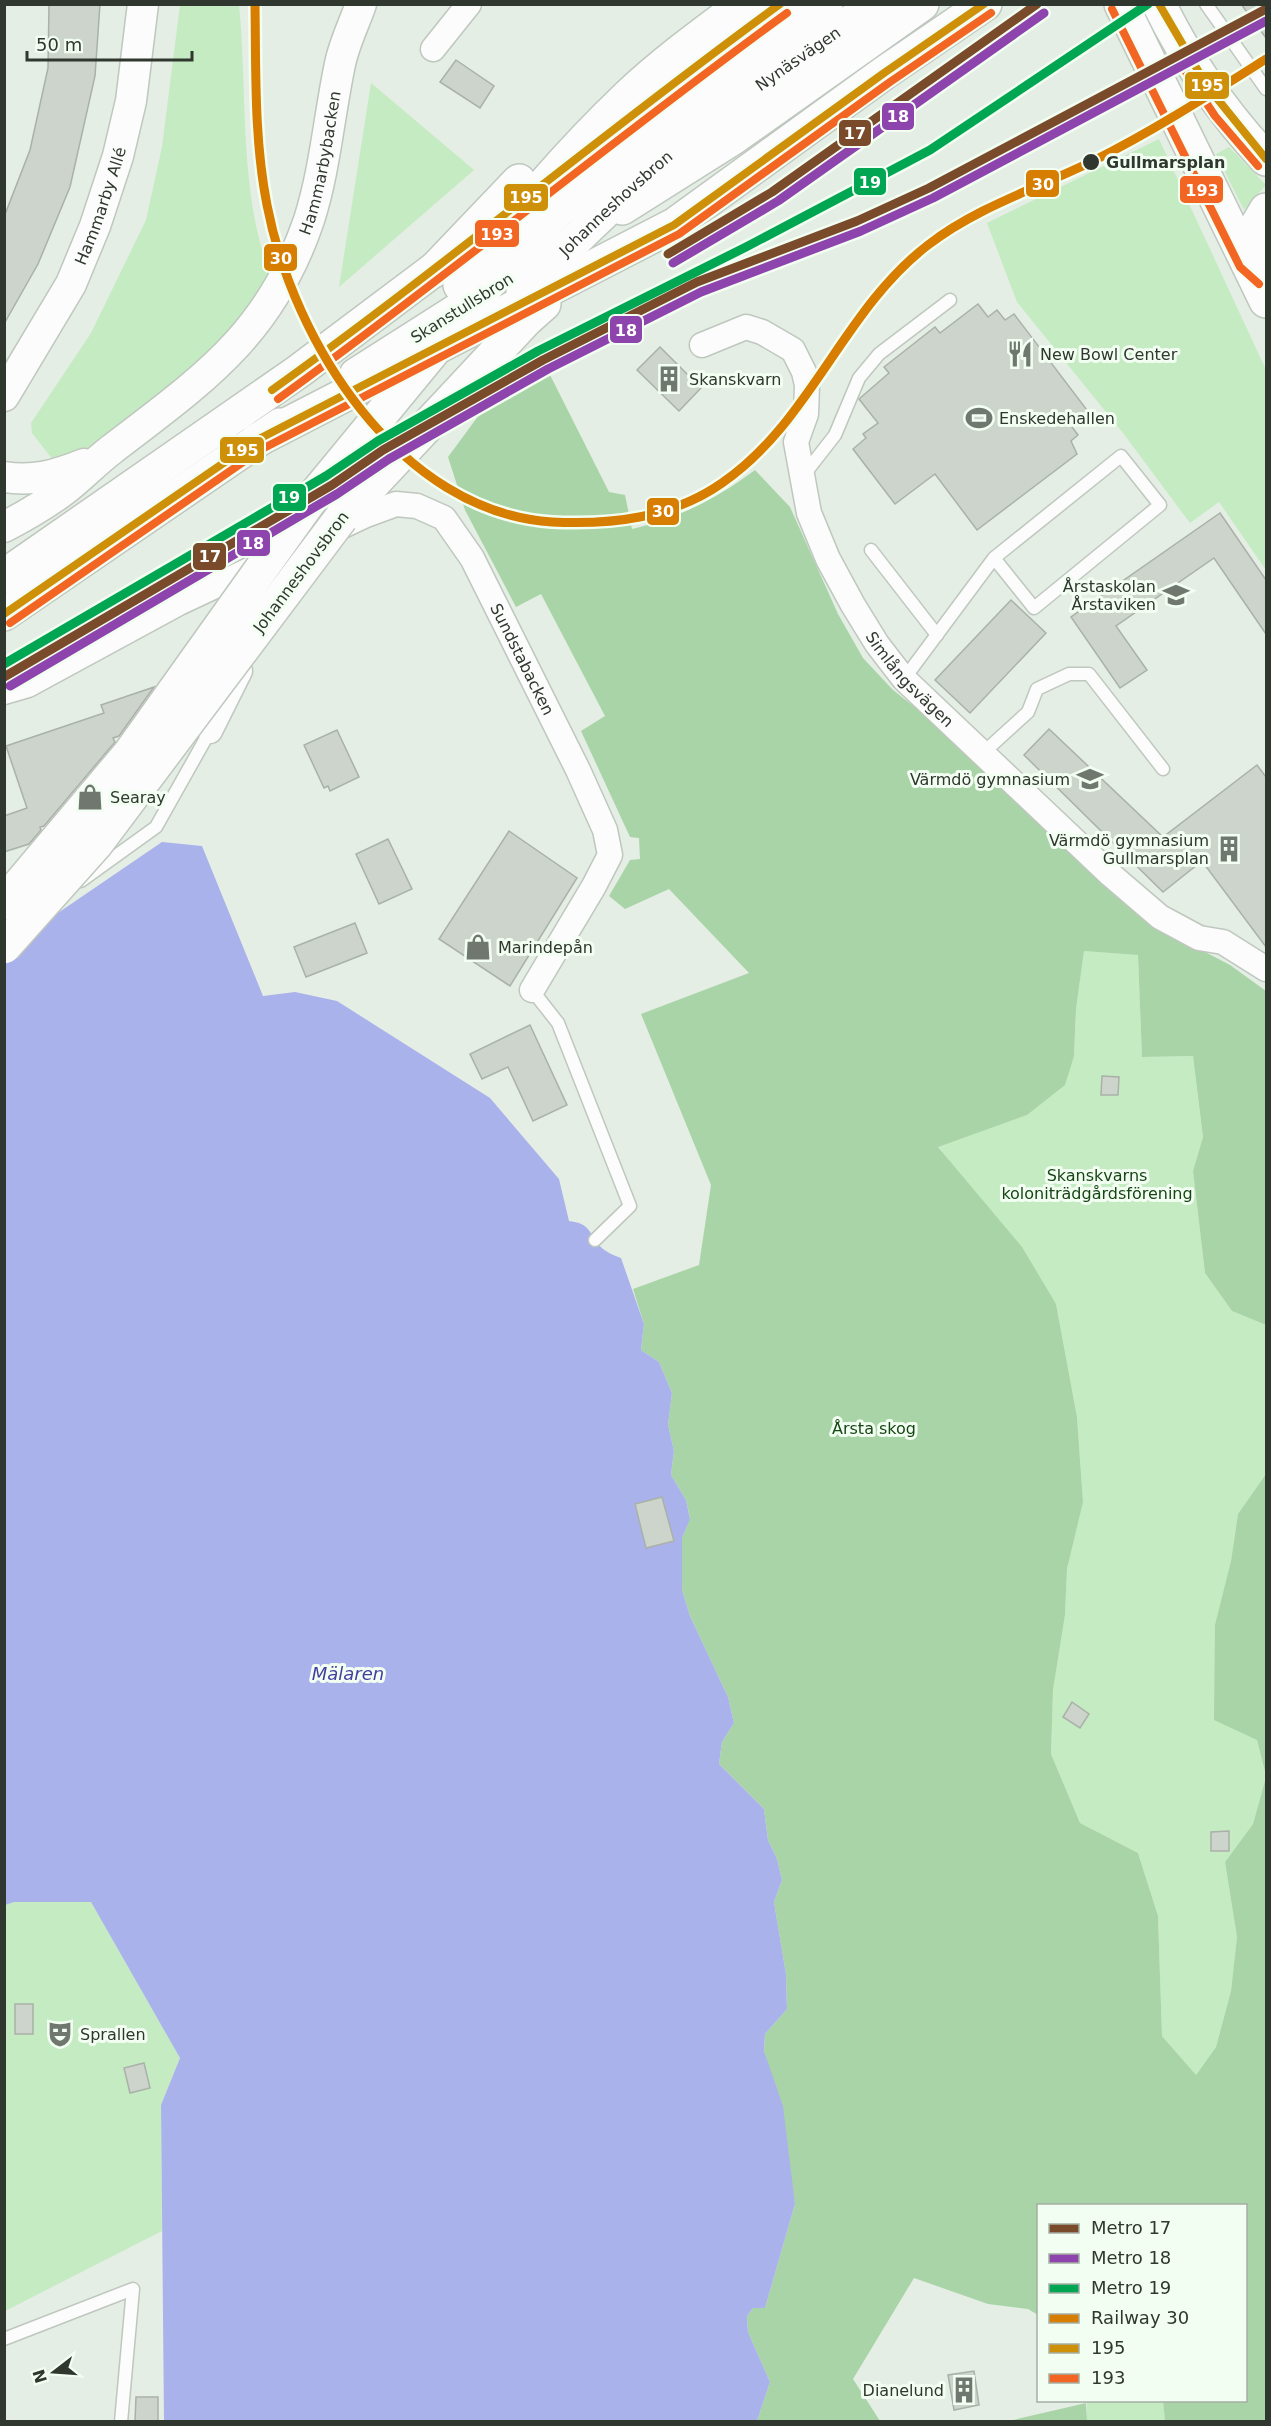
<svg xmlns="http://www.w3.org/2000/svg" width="1271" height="2426" font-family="'DejaVu Sans',sans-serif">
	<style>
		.green { fill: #c5ebc2 }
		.forest { fill: #a9d4a7 }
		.water { fill: #aab2eb }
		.building { fill: #ccd4cb; stroke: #aab1a9; stroke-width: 1.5 }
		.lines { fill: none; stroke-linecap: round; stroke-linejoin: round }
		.service-casing { stroke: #bfc7bf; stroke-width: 15 }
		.minor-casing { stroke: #bfc7bf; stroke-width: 27 }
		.tertiary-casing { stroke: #bfc7bf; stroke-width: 33 }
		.secondary-casing { stroke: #bfc7bf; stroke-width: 36 }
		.trunk-casing { stroke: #bfc7bf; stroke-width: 36 }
		.service { stroke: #fbfcfb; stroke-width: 12 }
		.minor { stroke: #fbfcfb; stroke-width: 24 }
		.tertiary { stroke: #fbfcfb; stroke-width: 30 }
		.secondary { stroke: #fbfcfb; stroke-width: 33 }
		.trunk { stroke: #fbfcfb; stroke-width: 33 }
		.trunk-bridge-casing { stroke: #bfc7bf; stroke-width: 36; stroke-linecap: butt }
		.trunk-bridge { stroke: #fbfcfb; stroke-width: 33 }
		.bus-1-casing { stroke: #f3fef2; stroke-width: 12 }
		.bus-2-casing { stroke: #f3fef2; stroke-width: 12 }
		.bus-1 { stroke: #cf9009; stroke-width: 8 }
		.bus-2 { stroke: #f26522; stroke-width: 8 }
		.rail-1-casing { stroke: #f3fef2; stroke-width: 14 }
		.rail-1 { stroke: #d77d00; stroke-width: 9 }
		.metro-1-casing { stroke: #f3fef2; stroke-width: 14 }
		.metro-2-casing { stroke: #f3fef2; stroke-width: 14 }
		.metro-3-casing { stroke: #f3fef2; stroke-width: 14 }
		.metro-1 { stroke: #7a4b2a; stroke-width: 9 }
		.metro-2 { stroke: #8e44ad; stroke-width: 9 }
		.metro-3 { stroke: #00a651; stroke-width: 9 }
		.stop-dot { fill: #30372f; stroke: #f3fef2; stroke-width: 2 }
		.labels { text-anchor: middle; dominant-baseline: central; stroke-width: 6; stroke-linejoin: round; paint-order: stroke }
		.street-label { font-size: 16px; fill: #30372f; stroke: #f3fef2 }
		.stop-label { font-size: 16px; font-weight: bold; fill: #30372f; stroke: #f3fef2; text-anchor: start }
		.poi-label { font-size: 16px; fill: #30372f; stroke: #f3fef2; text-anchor: start }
		.park-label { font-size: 16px; fill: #174615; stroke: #f3fef2 }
		.water-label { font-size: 18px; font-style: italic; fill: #423fa1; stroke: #f3fef2 }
		.line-badge { stroke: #f3fef2; stroke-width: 2 }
		.badge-label { font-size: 16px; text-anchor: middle; font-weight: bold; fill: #fff }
	</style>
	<rect width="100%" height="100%" fill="#e4eee4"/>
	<g class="green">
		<path d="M180,5H239C248,96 238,190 271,278L197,372L68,462L57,465L32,433L31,423L91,333L146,220L162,147Z"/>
		<polygon points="371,83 474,170 339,287"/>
		<polygon points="1159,139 1266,370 1266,570 1219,502 1190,523 1123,433 1017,302 987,223"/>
		<polygon points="1229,147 1266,185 1244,210 1216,154"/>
		<polygon points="1084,951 1138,955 1142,1057 1193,1056 1203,1137 1193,1171 1205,1273 1232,1311 1266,1325 1266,1474 1238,1514 1231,1561 1257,1740 1266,1777 1253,1824 1225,1862 1237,1937 1231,1991 1216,2047 1196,2075 1162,2036 1158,1916 1138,1853 1080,1823 1051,1754 1053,1690 1065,1615 1067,1569 1083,1501 1077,1417 1056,1304 938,1146 1027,1115 1074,1056 1076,1009"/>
		<polygon points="14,1902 91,1902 180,2058 161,2105 162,2231 5,2311 5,1905"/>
		<polygon points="1087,2400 1163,2401 1165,2421 1087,2421"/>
	</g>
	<g class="forest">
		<path d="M547,369L609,492L625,495L632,529C679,518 716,499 755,470L790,507L838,614L863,658L893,690L988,765L1142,919L1230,965L1266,991V1325L1232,1311L1205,1273L1193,1171L1203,1137L1193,1056L1142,1057L1138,955L1084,951L1076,1009L1074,1056L1065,1085L1027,1115L938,1147L1022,1247L1056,1304L1077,1417L1083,1502L1067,1569L1065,1615L1053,1690L1051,1754L1080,1823L1138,1853L1158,1916L1162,2036L1196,2075L1216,2047L1231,1991L1237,1937L1225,1862L1253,1824L1266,1777V2421H1165L1163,2401L1246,2400V2206H1038V2315L1028,2309L988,2304L914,2278L853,2379L880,2421H757L770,2382L748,2332L747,2316L753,2308H765L795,2204L772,2078L764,2051L765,2034L787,2009L786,1974L774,1902L782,1880L777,1859L768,1840L764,1809L719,1764L722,1742L734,1723L728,1697L690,1616L682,1590V1538L690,1518L686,1500L671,1475L674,1451L668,1425L672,1393L659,1362L641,1350L644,1324L633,1289L699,1265L711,1185L641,1014L749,973L669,889L625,909L609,896L630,860L640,859L639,838L630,837L581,731L605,716L541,594L516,607L465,510L448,457L493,396Z"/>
		<polygon points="1266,1474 1266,1776 1257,1740 1214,1720 1215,1625 1231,1561 1238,1514"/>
		<polygon points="1086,2403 1087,2421 1009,2421"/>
	</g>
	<path class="water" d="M162,842L202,846L263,996L295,992L337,1001L490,1098L559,1179L569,1221C594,1224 588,1236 603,1249C608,1253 615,1256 621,1258L644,1324L641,1350L659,1362L672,1393L668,1425L674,1451L671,1475L686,1500L690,1519L682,1538V1590L690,1616L728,1697L734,1723L722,1742L719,1764L764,1809L768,1840L777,1859L782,1880L774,1902L786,1974L787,2009L765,2034L764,2051L783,2106L795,2204L765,2308H753L747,2316L748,2332L770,2382L757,2421H164L161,2105L180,2058L91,1902H14L5,1905L4,964L52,917Z"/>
	<g class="building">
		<polygon points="49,4 100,4 95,76 70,187 38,264 4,324 4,217 30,150 48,68"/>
		<polygon points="1241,4 1266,4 1266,38"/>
		<polygon points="456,60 494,86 480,108 440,82"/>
		<polygon points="978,304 988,317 997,310 1005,320 1014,314 1090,414 1072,427 1078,435 1071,441 1077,454 977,530 935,474 895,504 853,449 866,438 863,434 878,423 859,399 889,373 884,367 935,327 940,333"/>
		<polygon points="660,347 701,388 679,411 637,370"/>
		<polygon points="1220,513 1266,580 1266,634 1214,558 1116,626 1147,670 1120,688 1071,617"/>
		<polygon points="1011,600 1046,633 970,713 935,680"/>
		<polygon points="154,687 119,736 113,738 115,742 44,826 40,827 41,830 29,844 4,852 4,816 27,808 6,746 104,713 101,705"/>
		<polygon points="1049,729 1163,837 1257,765 1266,777 1266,947 1202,861 1163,892 1024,755"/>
		<polygon points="337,730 359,777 330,791 328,786 324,788 304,745"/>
		<polygon points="509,831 577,878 510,986 439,939"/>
		<polygon points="388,839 412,889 379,904 356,854"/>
		<polygon points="355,923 367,953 306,977 294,947"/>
		<polygon points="530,1025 567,1105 533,1121 508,1067 482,1079 470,1054"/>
		<polygon points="1102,1076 1119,1077 1118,1095 1101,1095"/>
		<polygon points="662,1497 674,1541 646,1548 635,1504"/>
		<polygon points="1072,1702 1089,1714 1080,1728 1063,1717"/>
		<polygon points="1229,1831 1229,1851 1211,1851 1211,1832"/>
		<rect x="15" y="2004" width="18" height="30"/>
		<polygon points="144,2063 150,2088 130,2093 124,2068"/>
		<polygon points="974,2371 979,2405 954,2410 948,2375"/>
		<polygon points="136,2397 158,2397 158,2421 135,2421"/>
	</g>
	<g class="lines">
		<g class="service-casing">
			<g id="service">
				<polyline points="1206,4 1266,89"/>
				<polyline points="803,476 835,435 859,378 879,354 950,300"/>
				<polyline points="871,550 937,635"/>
				<polyline points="904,679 994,558 1121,456 1160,505 1034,608 994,558"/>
				<polyline points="983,753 1028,712 1037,689 1069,674 1089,674 1163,769"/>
				<polyline points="81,881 156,827 210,731"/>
				<polyline points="532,990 558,1023 630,1206 595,1240"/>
				<polyline points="4,2339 133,2289 121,2422"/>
			</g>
		</g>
		<g class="minor-casing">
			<g id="minor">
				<polyline points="433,49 469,4"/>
				<path id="s1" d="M702,345L746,327L762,332L793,350L804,372L807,385L806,414L796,442L809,513L828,559L853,605L877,644L904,679L1111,875L1160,917L1199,938L1223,942L1266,969"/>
				<path id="s2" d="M4,692L28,685L179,603L366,515L396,504L417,506L444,518L472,558L578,770L605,830L610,855L594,886L532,990"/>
				<polyline points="210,731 240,671"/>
			</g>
		</g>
		<g class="tertiary-casing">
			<g id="tertiary">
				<path id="s3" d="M4,396L71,284L95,226L118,156L131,101L143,4"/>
				<path d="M4,477C34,482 56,475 84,464"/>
				<path id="s4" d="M4,527C25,516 44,505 63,491C79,479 94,463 111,450C202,380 270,335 309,220C325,170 329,116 340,64C344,44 354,24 361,4"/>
			</g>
		</g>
		<g class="secondary-casing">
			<g id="secondary">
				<polyline points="1121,4 1266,301"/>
				<path d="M1159,4C1187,61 1223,113 1266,159"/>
				<polyline points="604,136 683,73 781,4"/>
				<polyline points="622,208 733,138 922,4"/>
				<polyline points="1253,266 1249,262 1250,237 1266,210"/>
				<polyline points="356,375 469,303"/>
				<polyline points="4,576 299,371 456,253"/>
				<polyline points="4,614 280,425"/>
			</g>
		</g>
		<g class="trunk-casing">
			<g id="trunk">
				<polyline points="433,271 519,181"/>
				<path d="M460,285C513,219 567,154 628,96C664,62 704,33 743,4"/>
				<path id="s5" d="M523,293C584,229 648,168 719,115C770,76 824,41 876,4"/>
				<polyline points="257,440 674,225 884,73 985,4"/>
				<polyline points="309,502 500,270 559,210 648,133 826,4"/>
				<polyline points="341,518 526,320 544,304"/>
			</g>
		</g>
		<use href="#service" class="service"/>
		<use href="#minor" class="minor"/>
		<use href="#tertiary" class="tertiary"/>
		<use href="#secondary" class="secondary"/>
		<use href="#trunk" class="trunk"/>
		<g class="trunk-bridge-casing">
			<g id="trunk-bridge">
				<polyline points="4,903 130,753 309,502"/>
				<polyline points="4,947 96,844 341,518"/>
			</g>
		</g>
		<use href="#trunk-bridge" class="trunk-bridge"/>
		<g class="bus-1-casing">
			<g id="bus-1">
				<polyline points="1159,4 1207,86 1266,159"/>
				<path d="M272,390C445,266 608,129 780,4"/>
				<polyline points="4,614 257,440 674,225 884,73 984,4"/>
			</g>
		</g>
		<g class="bus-2-casing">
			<g id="bus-2">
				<polyline points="1112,9 1240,267 1259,284"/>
				<polyline points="1178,60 1215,116 1258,166"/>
				<path d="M278,399C451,274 615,138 787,13"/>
				<polyline points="10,623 262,449 679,234 890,82 991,13"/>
			</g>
		</g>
		<use href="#bus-1" class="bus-1"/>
		<use href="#bus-2" class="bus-2"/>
		<g class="rail-1-casing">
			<path id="rail-1" d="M255,4C256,71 254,139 267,205C293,341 399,512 552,522C612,525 672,518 722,483C811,422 843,310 928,245C977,207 1038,188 1093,161C1153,131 1209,95 1266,59"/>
		</g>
		<use href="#rail-1" class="rail-1"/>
		<g class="metro-1-casing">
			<g id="metro-1">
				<polyline points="668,254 772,192 1037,4"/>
				<polyline points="4,677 332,485 383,450 543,360 697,282 857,221 929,188 1266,9"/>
			</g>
		</g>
		<g class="metro-2-casing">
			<g id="metro-2">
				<polyline points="673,263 778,201 1044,13"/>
				<polyline points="10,686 337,494 389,459 548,369 701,292 861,231 933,198 1266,21"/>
			</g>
		</g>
		<g class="metro-3-casing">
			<polyline id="metro-3" points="4,664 326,476 378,441 538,351 746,247 930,150 1148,4"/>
		</g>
		<use href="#metro-1" class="metro-1"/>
		<use href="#metro-2" class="metro-2"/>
		<use href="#metro-3" class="metro-3"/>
	</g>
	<defs>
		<g id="restaurant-bare" transform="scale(2.07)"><path d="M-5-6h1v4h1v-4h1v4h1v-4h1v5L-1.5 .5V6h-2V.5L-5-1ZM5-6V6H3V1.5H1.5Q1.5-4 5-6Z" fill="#6f776e" stroke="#f3fef2" stroke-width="2.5" paint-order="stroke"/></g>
		<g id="building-bare" transform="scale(2.07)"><path d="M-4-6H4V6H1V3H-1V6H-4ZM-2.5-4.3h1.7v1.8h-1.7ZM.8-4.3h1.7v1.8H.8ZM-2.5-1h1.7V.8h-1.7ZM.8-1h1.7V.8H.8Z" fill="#6f776e" stroke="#f3fef2" stroke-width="2.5" paint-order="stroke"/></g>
		<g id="stadium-bare" transform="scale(2.07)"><path d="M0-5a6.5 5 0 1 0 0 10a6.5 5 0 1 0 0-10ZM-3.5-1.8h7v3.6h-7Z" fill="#6f776e" stroke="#f3fef2" stroke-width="2.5" paint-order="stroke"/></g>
		<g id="school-bare" transform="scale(2.07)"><path d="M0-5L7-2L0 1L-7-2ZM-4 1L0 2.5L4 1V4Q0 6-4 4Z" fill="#6f776e" stroke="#f3fef2" stroke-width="2.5" paint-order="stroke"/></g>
		<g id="shop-bare" transform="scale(2.07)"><path d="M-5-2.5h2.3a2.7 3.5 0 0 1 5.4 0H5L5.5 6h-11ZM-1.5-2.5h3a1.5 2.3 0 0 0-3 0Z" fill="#6f776e" stroke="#f3fef2" stroke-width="2.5" paint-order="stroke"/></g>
		<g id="theatre-bare" transform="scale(2.07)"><path d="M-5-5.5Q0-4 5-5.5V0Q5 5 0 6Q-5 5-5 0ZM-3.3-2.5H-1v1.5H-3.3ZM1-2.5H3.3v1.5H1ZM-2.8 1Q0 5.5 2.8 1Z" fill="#6f776e" stroke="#f3fef2" stroke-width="2.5" paint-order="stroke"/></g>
	</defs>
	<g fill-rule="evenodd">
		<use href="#restaurant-bare" x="1020" y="354"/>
		<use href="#building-bare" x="669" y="379"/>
		<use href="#stadium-bare" x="979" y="418"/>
		<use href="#school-bare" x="1176" y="595"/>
		<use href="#school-bare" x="1090" y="779"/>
		<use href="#shop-bare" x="90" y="797"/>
		<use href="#building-bare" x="1229" y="849"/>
		<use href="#shop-bare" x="478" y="947"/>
		<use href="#theatre-bare" x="60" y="2034"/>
		<use href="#building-bare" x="964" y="2390"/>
	</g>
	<circle class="stop-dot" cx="1091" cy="162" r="9"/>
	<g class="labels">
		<g class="street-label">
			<text stroke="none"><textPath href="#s5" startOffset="362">Nynäsvägen</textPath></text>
			<text stroke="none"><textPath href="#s4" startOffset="500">Hammarbybacken</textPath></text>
			<text stroke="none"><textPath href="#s5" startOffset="129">Johanneshovsbron</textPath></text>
			<text stroke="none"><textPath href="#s3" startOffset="214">Hammarby Allé</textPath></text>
			<text transform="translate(462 308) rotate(-32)">Skanstullsbron</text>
			<text transform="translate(301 572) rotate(-53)">Johanneshovsbron</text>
			<text stroke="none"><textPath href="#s2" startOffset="648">Sundstabacken</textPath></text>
			<text stroke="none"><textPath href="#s1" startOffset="465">Simlångsvägen</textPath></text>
		</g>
		<g class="stop-label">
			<text x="1106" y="162">Gullmarsplan</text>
		</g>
		<g class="poi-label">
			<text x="1040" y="354">New Bowl Center</text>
			<text x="689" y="379">Skanskvarn</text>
			<text x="999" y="418">Enskedehallen</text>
			<text x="1156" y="586" text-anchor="end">Årstaskolan<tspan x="1156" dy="18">Årstaviken</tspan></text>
			<text x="1070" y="779" text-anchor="end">Värmdö gymnasium</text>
			<text x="110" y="797">Searay</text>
			<text x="1209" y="840" text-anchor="end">Värmdö gymnasium<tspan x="1209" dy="18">Gullmarsplan</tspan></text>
			<text x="498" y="947">Marindepån</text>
			<text x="80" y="2034">Sprallen</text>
			<text x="944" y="2390" text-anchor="end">Dianelund</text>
		</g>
		<g class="park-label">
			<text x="1097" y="1175">Skanskvarns<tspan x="1097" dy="18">koloniträdgårdsförening</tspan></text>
			<text x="874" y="1428">Årsta skog</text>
		</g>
		<g class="water-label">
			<text x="348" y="1673">Mälaren</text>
		</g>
	</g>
	<g class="line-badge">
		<rect x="1184" y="71" width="46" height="29" rx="6" fill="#cf9009"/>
		<rect x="881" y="102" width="34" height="29" rx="6" fill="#8e44ad"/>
		<rect x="838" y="119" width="34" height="28" rx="6" fill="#7a4b2a"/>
		<rect x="853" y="167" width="34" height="29" rx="6" fill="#00a651"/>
		<rect x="1025" y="169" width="35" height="29" rx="6" fill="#d77d00"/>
		<rect x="1179" y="175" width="45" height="29" rx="6" fill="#f26522"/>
		<rect x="503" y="183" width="46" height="29" rx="6" fill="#cf9009"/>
		<rect x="474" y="219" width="46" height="29" rx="6" fill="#f26522"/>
		<rect x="263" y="243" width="35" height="29" rx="6" fill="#d77d00"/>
		<rect x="609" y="315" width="34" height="29" rx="6" fill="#8e44ad"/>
		<rect x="219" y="436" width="46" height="28" rx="6" fill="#cf9009"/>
		<rect x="272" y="483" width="35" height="29" rx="6" fill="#00a651"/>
		<rect x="646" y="497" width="34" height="29" rx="6" fill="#d77d00"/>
		<rect x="236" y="529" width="35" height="28" rx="6" fill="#8e44ad"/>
		<rect x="192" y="542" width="35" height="29" rx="6" fill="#7a4b2a"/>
	</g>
	<g class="badge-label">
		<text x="1207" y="91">195</text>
		<text x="898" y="122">18</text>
		<text x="855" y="139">17</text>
		<text x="870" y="188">19</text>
		<text x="1043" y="190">30</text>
		<text x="1202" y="196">193</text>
		<text x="526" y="203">195</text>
		<text x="497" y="240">193</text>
		<text x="281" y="264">30</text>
		<text x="626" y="336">18</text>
		<text x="242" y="456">195</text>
		<text x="289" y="503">19</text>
		<text x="663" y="517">30</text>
		<text x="253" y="549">18</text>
		<text x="210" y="562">17</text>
	</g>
	<rect width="1271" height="2426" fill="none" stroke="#30372f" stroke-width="12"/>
	<rect x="1037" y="2204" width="210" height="198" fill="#f3fef2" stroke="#a5aea4" stroke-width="1.5"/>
	<rect x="1049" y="2224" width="30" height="9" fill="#7a4b2a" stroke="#a5aea4" stroke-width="1.5"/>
	<text x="1091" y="2234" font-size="18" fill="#30372f">Metro 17</text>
	<rect x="1049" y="2254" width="30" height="9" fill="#8e44ad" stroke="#a5aea4" stroke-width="1.5"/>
	<text x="1091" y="2264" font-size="18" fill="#30372f">Metro 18</text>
	<rect x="1049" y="2284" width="30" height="9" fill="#00a651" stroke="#a5aea4" stroke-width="1.5"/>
	<text x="1091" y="2294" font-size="18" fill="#30372f">Metro 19</text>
	<rect x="1049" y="2314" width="30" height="9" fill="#d77d00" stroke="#a5aea4" stroke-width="1.5"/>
	<text x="1091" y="2324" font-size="18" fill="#30372f">Railway 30</text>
	<rect x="1049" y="2344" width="30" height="9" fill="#cf9009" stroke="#a5aea4" stroke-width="1.5"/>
	<text x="1091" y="2354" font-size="18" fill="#30372f">195</text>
	<rect x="1049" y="2374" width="30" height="9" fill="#f26522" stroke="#a5aea4" stroke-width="1.5"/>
	<text x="1091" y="2384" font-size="18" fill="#30372f">193</text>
	<g transform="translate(54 2372) rotate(253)" stroke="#f3fef2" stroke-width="4.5" paint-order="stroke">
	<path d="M0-4.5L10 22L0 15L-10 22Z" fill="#30372f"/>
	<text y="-9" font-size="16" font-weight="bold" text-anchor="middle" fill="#30372f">N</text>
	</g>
	<path d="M27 51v9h165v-9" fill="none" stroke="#30372f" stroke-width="3"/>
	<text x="36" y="51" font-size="18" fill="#30372f" stroke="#f3fef2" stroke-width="4.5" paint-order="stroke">50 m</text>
</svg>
